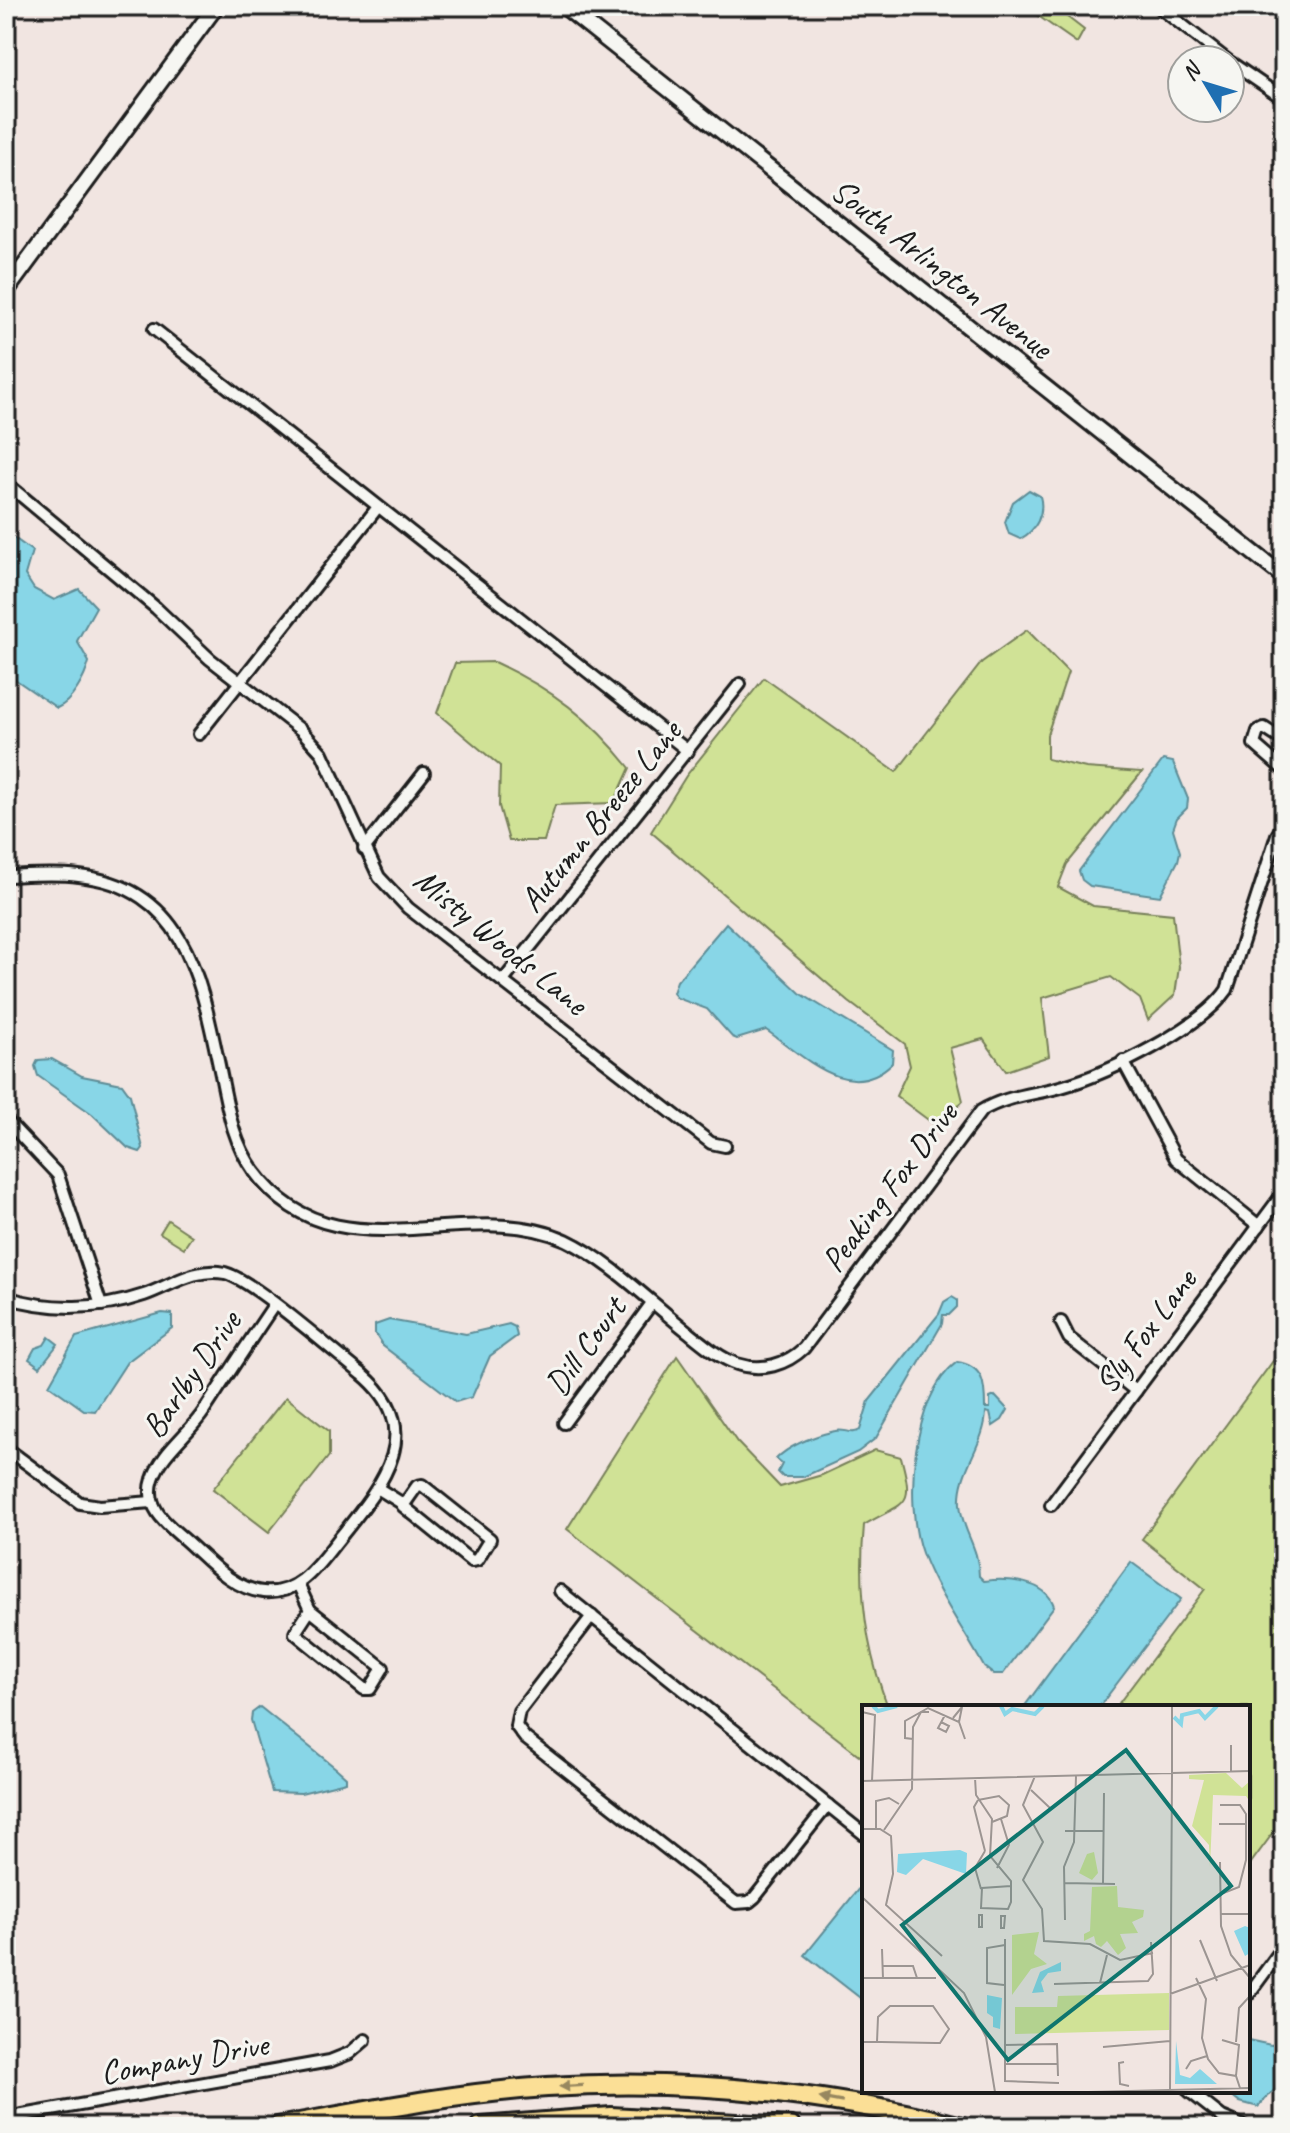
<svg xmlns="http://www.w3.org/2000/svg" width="1290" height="2133" font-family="Caveat,sans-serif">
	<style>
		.green { fill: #d0e296; stroke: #767f59; stroke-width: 2 }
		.water { fill: #88d6e7; stroke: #5d8c96; stroke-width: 2 }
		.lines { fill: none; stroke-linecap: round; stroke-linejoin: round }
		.street-casing { stroke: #1c1c1c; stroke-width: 16 }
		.secondary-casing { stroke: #1c1c1c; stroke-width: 20 }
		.highway-casing { stroke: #1c1c1c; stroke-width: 24 }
		.street { stroke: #f6f6f2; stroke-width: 10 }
		.secondary { stroke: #f6f6f2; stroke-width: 14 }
		.highway { stroke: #fbdf96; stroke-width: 18 }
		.oneway { fill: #97875f }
		.labels { text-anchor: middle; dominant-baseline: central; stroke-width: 6; stroke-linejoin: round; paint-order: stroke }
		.street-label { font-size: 34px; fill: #1c1c1c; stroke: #f6f6f2 }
		.inset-river { fill: none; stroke: #88d6e7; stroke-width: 4 }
		.inset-road { fill: none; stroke: #9c9592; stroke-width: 2 }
		.view { fill: #0f766e; fill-opacity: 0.15; stroke: #0f766e; stroke-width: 4 }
		.inset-edge { fill: none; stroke: #1c1c1c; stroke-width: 4 }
	</style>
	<rect width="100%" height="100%" fill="#f1e5e1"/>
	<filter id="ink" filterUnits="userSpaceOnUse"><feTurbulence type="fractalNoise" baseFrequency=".0125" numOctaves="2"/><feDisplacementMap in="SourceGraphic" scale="16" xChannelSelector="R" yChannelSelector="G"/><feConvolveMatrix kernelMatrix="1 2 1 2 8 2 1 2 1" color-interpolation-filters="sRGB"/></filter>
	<g filter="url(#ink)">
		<g class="green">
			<polygon points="1024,6 1053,6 1084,30 1077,43"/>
			<polygon points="1027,630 1068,672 1047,735 1047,759 1086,768 1142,772 1067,864 1058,887 1093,906 1173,914 1179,967 1175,995 1148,1020 1140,999 1111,977 1042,998 1049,1056 1006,1071 983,1039 950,1048 963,1101 939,1128 896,1096 910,1066 905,1044 849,1002 651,832 686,776 764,678 896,772 982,662"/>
			<path d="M494,662C552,689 590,718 630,768L614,803L555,805L544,841H509L499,806L500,766L437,713L455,663Z"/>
			<polygon points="168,1220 192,1236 184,1248 160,1233"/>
			<polygon points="1284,1346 1284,1818 1248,1867 1248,1707 1116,1707 1205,1589 1142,1539"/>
			<path d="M677,1356L737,1442L780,1487L822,1475L875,1450L901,1457C915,1509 906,1500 864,1525C858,1588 865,1648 888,1707H864V1759L567,1529Z"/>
			<polygon points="286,1397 329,1431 329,1456 269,1532 213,1489"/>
		</g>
		<g class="water">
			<path d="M1029,490L1040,496C1045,514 1036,531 1020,539L1009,534L1005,522L1013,502Z"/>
			<path d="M6,532L32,551L25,575L34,589L54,600L79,589L96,607L77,641L89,662C85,678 72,702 57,708L6,673Z"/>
			<polygon points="1163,760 1173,762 1188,799 1187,808 1177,818 1173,829 1180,852 1178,861 1160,896 1090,886 1082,880 1079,871"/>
			<path d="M726,923L800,993L893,1050L892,1063C849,1105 803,1055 766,1030L737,1039L732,1037L707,1009L677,998L673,993L677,981Z"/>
			<polygon points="52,1059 82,1076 122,1084 130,1095 143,1148 140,1152 128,1148 92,1114 38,1076 35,1066 38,1060"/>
			<path d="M952,1297L957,1300V1307L949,1315H943L942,1324L876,1438L858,1452L803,1477H783L778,1472L782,1464L776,1459C790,1445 814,1436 835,1431C845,1428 850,1436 860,1430L869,1401L939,1314L944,1302Z"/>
			<polygon points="162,1313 172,1314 172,1328 127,1362 95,1411 84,1410 49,1385 76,1337"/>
			<polygon points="389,1320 466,1334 509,1324 515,1327 517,1336 490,1356 472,1397 456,1402 383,1346 375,1334 375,1325"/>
			<polygon points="49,1337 58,1344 40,1367 29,1359 35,1348 44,1345"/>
			<path d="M957,1362C984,1366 985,1384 985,1408H990V1398L995,1396L1008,1410L1002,1420L993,1426L990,1413L986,1412C985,1445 958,1470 960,1504C962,1532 979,1546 979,1576L984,1581C1006,1578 1046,1580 1054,1606L1003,1674H993L984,1667C964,1630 937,1593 922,1553C904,1504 912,1395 957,1362Z"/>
			<polygon points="1131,1562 1181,1599 1099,1707 1024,1707"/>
			<polygon points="260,1707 337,1769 346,1777 346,1782 301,1793 272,1792 251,1720 252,1713"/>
			<polygon points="864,1882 864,2001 805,1955"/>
			<polygon points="1248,2040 1271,2045 1284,2042 1284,2080 1258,2107 1240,2102 1226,2091 1248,2091"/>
		</g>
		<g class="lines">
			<g class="street-casing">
				<g id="street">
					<polyline points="1158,6 1227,60"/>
					<polyline points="1230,62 1284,99"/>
					<polyline points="154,329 688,751"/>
					<polyline points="6,483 156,608 210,659 301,730 322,753 379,877 408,908 711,1143 725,1146"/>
					<polyline points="199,734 378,507"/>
					<polyline points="1284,741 1264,728 1258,731 1254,744 1284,770"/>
					<polyline points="364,849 424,773"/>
					<path d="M6,876C30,875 55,873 79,876C189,888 202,987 221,1075C228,1109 233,1142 254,1171C334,1281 465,1194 566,1240C610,1261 649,1301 687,1331C702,1343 719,1358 737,1364C762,1372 786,1365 804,1348L981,1111C1007,1095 1035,1095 1064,1086C1109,1073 1201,1028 1227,990L1277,835L1284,824"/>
					<polyline points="503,981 740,684"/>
					<polyline points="1123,1061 1176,1159 1259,1226"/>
					<polyline points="6,1120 58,1175 101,1305"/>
					<path d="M6,1297C50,1311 100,1310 144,1295C170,1286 195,1267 225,1273C253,1280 334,1352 362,1374C428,1429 383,1484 342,1535C321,1560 301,1596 263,1592C232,1589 206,1558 184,1539C165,1523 144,1506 153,1479C161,1453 189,1434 204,1411C227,1376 250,1340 274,1305"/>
					<polyline points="1061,1322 1069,1338 1136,1391"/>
					<polyline points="564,1423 652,1303"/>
					<polyline points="6,1448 80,1503 100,1506 152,1502"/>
					<polygon points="422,1485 490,1539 477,1560 471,1561 403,1506 417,1486"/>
					<polyline points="379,1489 403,1504"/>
					<polyline points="1051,1505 1284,1192"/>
					<polyline points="298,1584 310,1610"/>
					<polyline points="560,1591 864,1834"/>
					<polygon points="310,1610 383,1668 370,1689 364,1689 295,1633"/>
					<polyline points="592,1616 519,1711 516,1726 525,1738 736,1903 749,1902 755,1897 828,1805"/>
					<polyline points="1248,1995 1284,1946"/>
					<polyline points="1189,2091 1222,2117 1246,2127"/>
					<polyline points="6,2118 330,2061 350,2053 365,2040"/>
				</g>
			</g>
			<g class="secondary-casing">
				<g id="secondary">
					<polyline points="564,6 1284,577"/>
					<polyline points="6,291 216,6"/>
				</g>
			</g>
			<g class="highway-casing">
				<g id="highway">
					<path d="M277,2127C367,2111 456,2093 547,2087C687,2078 826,2093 962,2127"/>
					<polyline points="480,2127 611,2117 791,2127"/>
				</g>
			</g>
			<use href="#street" class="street"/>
			<use href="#secondary" class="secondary"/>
			<use href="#highway" class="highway"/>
		</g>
		<defs><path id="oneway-solid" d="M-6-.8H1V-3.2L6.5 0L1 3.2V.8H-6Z" transform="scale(2)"/></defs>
		<g class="oneway">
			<use href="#oneway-solid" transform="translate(571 2086) rotate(177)"/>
			<use href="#oneway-solid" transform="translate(831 2100) rotate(-170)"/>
		</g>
	</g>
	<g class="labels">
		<g class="street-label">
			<text transform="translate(942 268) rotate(38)">South Arlington Avenue</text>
			<text transform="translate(600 816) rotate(-51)">Autumn Breeze Lane</text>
			<text transform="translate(501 941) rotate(39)">Misty Woods Lane</text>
			<text transform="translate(889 1187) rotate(-53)">Peaking Fox Drive</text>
			<text transform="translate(1145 1331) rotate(-53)">Sly Fox Lane</text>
			<text transform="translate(585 1346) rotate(-54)">Dill Court</text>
			<text transform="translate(191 1374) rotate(-55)">Barlby Drive</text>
			<text transform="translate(184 2058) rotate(-10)">Company Drive</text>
		</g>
	</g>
	<g transform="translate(862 1705)">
		<rect width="388" height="388" fill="#f1e5e1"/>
		<path d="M364,68L380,83L388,76V97L384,91L351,90L348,162L347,140L330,121L342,75L327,74V70ZM232,147L236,168L230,175L217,168L225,149ZM255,181L256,202L282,205L281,212L270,217L276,228L258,229L264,243L256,250L245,236L239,242L234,239L232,231L222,236V229L228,226L230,182ZM177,227L172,249L185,259L169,264L150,290V230ZM307,288V325L153,329V302H195L196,291Z" fill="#d0e296"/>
		<path d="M98,145L105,148L104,169L61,154L44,170L35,167L36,149ZM383,221L388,223V248L383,251L372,226ZM199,257V266L186,268L179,277L182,287L170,288L178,267ZM125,290L140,293L138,324L131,322V312L125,308ZM314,336L318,370L328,373L338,364L355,379H313Z" fill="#88d6e7"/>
		<path class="inset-river" d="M11,1L16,6L35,1M139,1L143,9L150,4L173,9L181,1M312,12L319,19L320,10L337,6L343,13L355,1"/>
		<path class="inset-road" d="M0,7L13,10L10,76M91,13L100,2L97,17M79,17L87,21L84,27L76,23L83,10M51,34L43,33V16L66,3L97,17L103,34M369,66V40M310,68V1M173,71L161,100L181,137L161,175L180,204L182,236L228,239L258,255L291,248M113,73L114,90L130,114L128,151L149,176V197L146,204L119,203L120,183L149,181M0,76L388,66M169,85L188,103M116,95L112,102L123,146M116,95L137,91L147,100L145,111L130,117M358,100H378L384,109V155L377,182L359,189M357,119H384M14,123V96L27,93L37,99M0,124H18L29,131L31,169L24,200L80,251M22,125L50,84L51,22L59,7H67M203,126H242M358,157L359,221L369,250L388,273M135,163L147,140L139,114M202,178L253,179M241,179L242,88M119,184L113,163L123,146M0,192L102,288L124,332L133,387M358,209H388M117,210H120V222H117ZM139,211H143L142,223H139ZM203,215L202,162L212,137L214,71M143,234V376L197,378M338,235L355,276M20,244L21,274M20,261H51L55,273M0,273H74M334,273L344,294L340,333L346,354L357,368L374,371L378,383M238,278L245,250M192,279L286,276L291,269L289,237M142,280L125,278V243L143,240M308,289L388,260M360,335L377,340L374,371M0,337H19L74,338H78L87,324L71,301H28L16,312L15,337M374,337L377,303L388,291M142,340L195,339L196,371M241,342L308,336M262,357L257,358L258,379L267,381M144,359H196M324,364L329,356L345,351M308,386L310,69M226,387L388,383"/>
		<path class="view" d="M264,45L369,181L146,355L40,220Z"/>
		<rect width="388" height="388" class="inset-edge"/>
	</g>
	<rect width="1290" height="2133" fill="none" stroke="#f6f6f2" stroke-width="32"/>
	<rect x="16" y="16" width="1258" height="2101" fill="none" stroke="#1c1c1c" stroke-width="3" filter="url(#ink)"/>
	<g transform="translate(1206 84) rotate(308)"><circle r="38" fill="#f6f6f2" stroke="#9f9f9c" stroke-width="2"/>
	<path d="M0-6L14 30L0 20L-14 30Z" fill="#1f6fb2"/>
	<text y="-12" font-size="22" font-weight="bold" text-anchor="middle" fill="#1c1c1c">N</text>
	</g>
</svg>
